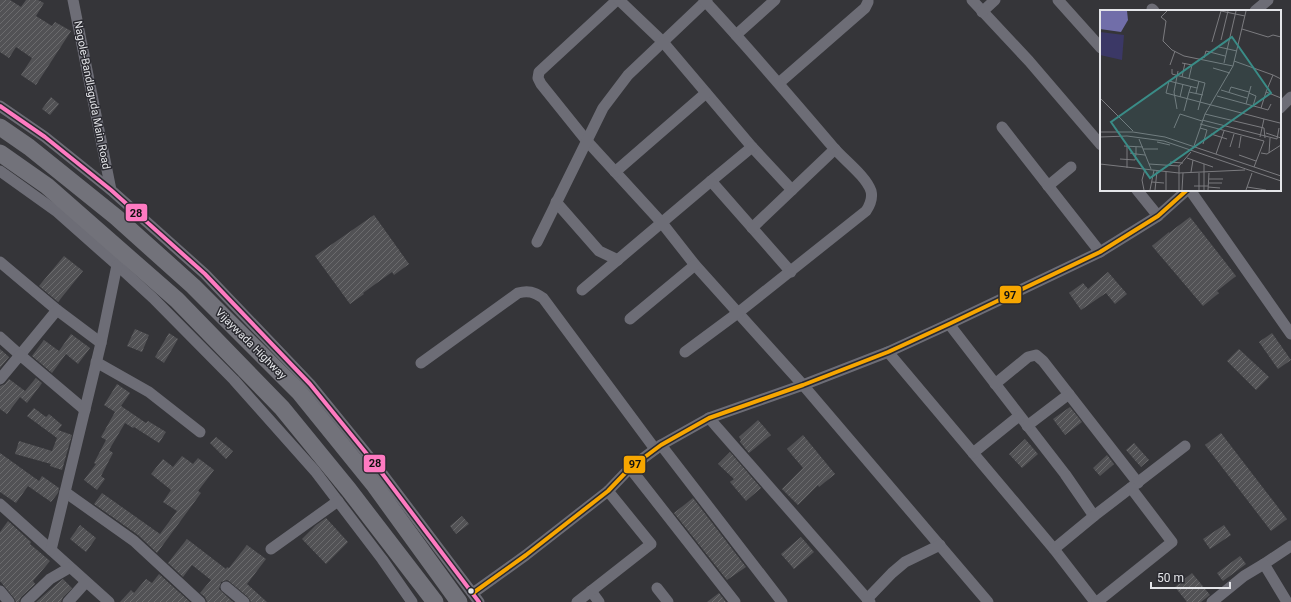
<svg xmlns="http://www.w3.org/2000/svg" width="1291" height="602" font-family="Roboto,sans-serif">
	<style>
		.building { fill: url(#building-hatch) }
		.lines { fill: none; stroke-linecap: round; stroke-linejoin: round }
		.minor { stroke: #6d6d76; stroke-width: 11 }
		.highway { stroke: #72727a; stroke-width: 17 }
		.bus-1-casing { stroke: #2a2a30; stroke-width: 7 }
		.bus-2-casing { stroke: #2a2a30; stroke-width: 7 }
		.bus-1 { stroke: #fe7ac1; stroke-width: 4 }
		.bus-2 { stroke: #f7a600; stroke-width: 4 }
		.bus-dot { fill: #e4e5e9; stroke: #2a2a30; stroke-width: 1.5 }
		.labels { text-anchor: middle; dominant-baseline: central; stroke-width: 3; stroke-linejoin: round; paint-order: stroke }
		.street-label { font-size: 11px; fill: #e4e5e9; stroke: #2a2a30 }
		.inset-road { fill: none; stroke: #7b7b7f; stroke-width: 1 }
		.view { fill: #3a8c87; fill-opacity: 0.15; stroke: #3a8c87; stroke-width: 2 }
		.inset-edge { fill: none; stroke: #e4e5e9; stroke-width: 2 }
		.line-badge { stroke: #2a2a30; stroke-width: 1.5 }
		.pale-badge-label { font-size: 11px; text-anchor: middle; font-weight: bold; fill: #111 }
	</style>
	<defs>
		<pattern id="building-hatch" width="6" height="6" patternUnits="userSpaceOnUse"><rect width="6" height="6" fill="#525255"/><path d="M-1 1l2-2M0 6l6-6M5 7l2-2" fill="none" stroke="#6b6b6d"/></pattern>
	</defs>
	<rect width="100%" height="100%" fill="#353539"/>
	<g class="building">
		<polygon points="0,0 10,0 21,7 26,0 38,0 44,3 36,16 52,26 55,22 71,31 36,85 21,75 32,58 16,47 9,58 0,52"/>
		<polygon points="51,97 59,104 50,115 42,109"/>
		<polygon points="374,215 409,264 394,275 392,272 363,293 364,294 350,304 315,256"/>
		<polygon points="1190,217 1236,276 1217,291 1219,293 1203,306 1152,246 1169,232 1169,233"/>
		<polygon points="64,256 83,271 58,302 39,286"/>
		<polygon points="1108,272 1127,294 1115,304 1106,293 1081,310 1069,293 1083,283 1088,289"/>
		<polygon points="135,329 149,335 142,352 127,346"/>
		<polygon points="169,333 178,339 164,363 155,357"/>
		<polygon points="1272,333 1291,360 1278,369 1259,342"/>
		<polygon points="71,334 90,348 78,364 66,354 52,373 32,356 44,340 59,351"/>
		<polygon points="0,349 9,357 0,368"/>
		<polygon points="1239,349 1269,377 1256,390 1227,361"/>
		<polygon points="36,378 42,383 27,403 20,397 7,414 0,409 0,386 5,384 9,379 25,391"/>
		<polygon points="117,384 130,393 121,406 146,423 148,421 166,432 159,443 134,427 133,428 125,423 109,450 113,453 101,476 105,479 97,490 84,480 96,464 94,463 106,440 101,437 115,412 104,405"/>
		<polygon points="1070,407 1082,422 1065,435 1053,419"/>
		<polygon points="34,408 46,417 49,414 62,425 58,430 72,435 62,470 50,466 51,464 15,454 19,441 52,451 57,438 27,416"/>
		<polygon points="758,420 771,435 749,453 740,442 741,440 739,437"/>
		<polygon points="1221,433 1287,519 1271,531 1205,445"/>
		<polygon points="803,435 835,474 819,487 818,485 798,505 782,489 803,468 787,449"/>
		<polygon points="216,437 233,451 226,459 210,443"/>
		<polygon points="1025,439 1038,454 1022,468 1009,454"/>
		<polygon points="1134,443 1149,460 1141,467 1126,450"/>
		<polygon points="730,452 761,488 746,501 730,482 734,479 718,464"/>
		<polygon points="0,453 39,481 42,476 59,488 58,493 51,502 28,486 16,503 0,492"/>
		<polygon points="1107,455 1114,464 1100,476 1093,468"/>
		<polygon points="182,456 193,464 198,458 214,470 198,491 201,493 157,553 138,535 94,504 102,493 160,534 177,511 163,502 171,490 151,474 163,459 173,467"/>
		<polygon points="693,498 746,567 727,580 674,513"/>
		<polygon points="462,516 469,524 456,534 450,526"/>
		<polygon points="326,518 348,542 326,564 302,539 316,525"/>
		<polygon points="8,521 31,542 30,544 50,561 33,581 35,584 21,597 19,602 16,602 14,598 0,581 0,532"/>
		<polygon points="80,525 96,538 86,552 70,539"/>
		<polygon points="1224,525 1231,535 1210,549 1203,539"/>
		<polygon points="801,537 814,552 794,569 781,554"/>
		<polygon points="187,539 226,569 227,567 229,568 247,545 266,559 247,584 267,602 251,602 248,597 230,582 227,580 221,582 219,589 233,602 207,602 205,597 200,593 211,580 192,565 183,577 168,563"/>
		<polygon points="1240,556 1246,564 1223,581 1217,573"/>
		<polygon points="1192,573 1210,595 1201,602 1187,602 1175,587"/>
		<polygon points="159,574 190,602 120,602 131,590 134,593 146,579 152,583"/>
		<polygon points="63,579 72,588 63,597 61,602 36,602 58,583"/>
		<polygon points="719,593 726,602 707,602"/>
	</g>
	<g class="lines">
		<g class="minor">
			<polyline points="73,0 111,190"/>
			<polyline points="617,0 539,72 538,78 541,84 586,140 662,223 695,265 803,385 988,602"/>
			<polyline points="619,0 663,42 752,147 792,190"/>
			<polyline points="972,0 1029,61 1101,145"/>
			<polyline points="1058,0 1101,48"/>
			<polyline points="1152,9 1154,11"/>
			<polyline points="1255,11 1268,0"/>
			<polyline points="982,12 995,0"/>
			<polyline points="736,35 775,0"/>
			<polyline points="779,83 865,8 868,2 868,0"/>
			<polyline points="0,106 45,137 111,190 205,274 310,384 375,464 479,602"/>
			<polyline points="1280,108 1291,97"/>
			<polyline points="1002,127 1100,252"/>
			<polyline points="752,147 711,181 791,272"/>
			<polyline points="0,171 56,211 117,265 153,298 234,380 315,471 382,559 412,602"/>
			<polyline points="615,172 706,93"/>
			<polyline points="1048,186 1071,167"/>
			<polyline points="1137,190 1158,216"/>
			<polyline points="1190,190 1291,334"/>
			<polyline points="556,202 599,251 618,260"/>
			<polyline points="752,228 835,149"/>
			<polyline points="537,242 603,108 628,75 707,0"/>
			<polyline points="0,262 57,310 101,343"/>
			<polyline points="582,290 711,181"/>
			<polyline points="630,319 695,265"/>
			<polyline points="949,324 1065,474 1094,516"/>
			<polyline points="0,337 20,355 57,310"/>
			<path d="M685,352L739,312L866,211C870,205 873,199 871,191C866,176 844,160 833,147C791,98 749,48 704,0"/>
			<polyline points="888,352 1054,549 1095,602"/>
			<polyline points="96,362 149,392 200,432"/>
			<path d="M421,363L518,293C528,290 534,292 543,298L655,449"/>
			<polyline points="0,379 20,355 85,410"/>
			<polyline points="995,384 1028,357 1036,355 1043,361 1138,483"/>
			<polyline points="709,418 870,602"/>
			<polyline points="1027,426 1069,394"/>
			<polyline points="661,445 782,602"/>
			<polyline points="973,453 1019,416"/>
			<polyline points="630,468 735,602"/>
			<polyline points="65,492 134,541 200,602"/>
			<polyline points="0,504 109,602"/>
			<polyline points="271,549 338,501"/>
			<polyline points="1054,549 1094,516 1185,446"/>
			<polyline points="51,550 101,343 117,265"/>
			<polyline points="1264,564 1291,546"/>
			<polyline points="226,587 244,602"/>
			<polyline points="657,588 668,602"/>
			<polyline points="0,591 9,602"/>
			<polyline points="591,591 599,602"/>
			<polyline points="473,593 526,555 608,491 630,468 661,445 709,418 803,385 888,352 949,324 1100,252 1158,216 1187,190"/>
			<polyline points="867,599 892,573 905,562 940,545"/>
			<polyline points="26,602 50,579 69,568"/>
			<polyline points="68,602 86,582"/>
			<polyline points="577,602 651,544 608,491"/>
			<polyline points="1097,602 1172,542 1131,488"/>
			<polyline points="1212,602 1244,576 1264,564 1287,602"/>
		</g>
		<g class="highway">
			<polyline points="0,127 29,147 116,217 193,286 299,392 375,486 459,602"/>
			<polyline points="0,153 47,186 177,300 282,408 349,490 435,602"/>
		</g>
		<g class="bus-1-casing">
			<polyline id="bus-1" points="0,106 45,137 111,190 205,274 310,384 375,464 479,602"/>
		</g>
		<g class="bus-2-casing">
			<polyline id="bus-2" points="473,593 526,555 608,491 630,468 661,445 709,418 803,385 888,352 949,324 1100,252 1158,216 1187,190"/>
		</g>
		<use href="#bus-1" class="bus-1"/>
		<use href="#bus-2" class="bus-2"/>
	</g>
	<circle class="bus-dot" cx="471" cy="591" r="3.5"/>
	<g class="labels">
		<g class="street-label">
			<text transform="translate(92 95) rotate(79)">Nagole-Bandlaguda Main Road</text>
			<text transform="translate(251 344) rotate(45)">Vijaywada Highway</text>
		</g>
	</g>
	<g transform="translate(1100 10)">
		<rect width="181" height="181" fill="#353539"/>
		<path d="M0,22L24,25L22,50L0,45Z" fill="#3b3866"/>
		<path d="M0,1H27L28,10L21,22L0,19Z" fill="#716ea9"/>
		<path class="inset-road" d="M67,1L61,7L66,11L63,31L72,40L84,46L133,56M121,1L145,6M142,19L168,27L173,25L181,27M121,30L128,1M112,32L121,1M119,37L137,41M104,48L106,41L125,46M134,51L173,65M82,53L92,55L89,68M124,53L136,1M70,55L75,41M113,58L130,63M72,59V64L105,73L98,100M82,67L85,53M91,76L89,82L103,85M97,78L69,71L66,83L164,109L160,127M121,80L147,88M129,82L131,77L149,82M166,82L173,65L181,69M96,83L99,71M149,83L156,86L153,96M117,86L161,98L166,82L181,88M80,87L83,74M0,88L33,121M146,94L151,76M161,98L168,100L171,94M77,99L74,82L78,61M84,101L89,82M105,104L164,118L165,128M164,109L180,113M102,110L177,129L179,118M100,114L164,131L154,157M74,118L80,104L102,111M100,118L107,120L103,134M0,122H33L65,127L181,166M166,123L181,128M111,124L127,129M0,127L27,126L64,131L181,171M39,129L51,159M57,132L70,135M24,136L43,137M27,136V158M94,136L105,104L133,56L146,1M130,137L134,124M139,138L141,126M43,139H58M30,143L36,144V137M161,143L167,144L181,135M169,143L170,128M116,144L124,121M139,145L156,151M87,148L113,157M20,149L35,150L36,144L45,145M70,152L83,153M0,154L79,163L145,160M49,154L79,156M66,162V180M91,162L93,150M109,169H123M52,172L64,173M109,173H122M94,176H108M108,177L120,178M147,177L166,180M44,180L42,170L45,159M50,180L54,160M55,180L57,161M79,180V156L91,142M82,180L83,163M99,180V163M104,180V154M108,180L109,163M146,180L152,163"/>
		<path class="view" d="M132,27L171,83L50,168L11,112Z"/>
		<rect width="181" height="181" class="inset-edge"/>
	</g>
	<g class="line-badge">
		<rect x="125" y="203" width="23" height="19" rx="4" fill="#fe7ac1"/>
		<rect x="999" y="285" width="23" height="19" rx="4" fill="#f7a600"/>
		<rect x="363" y="454" width="23" height="19" rx="4" fill="#fe7ac1"/>
		<rect x="623" y="455" width="23" height="19" rx="4" fill="#f7a600"/>
	</g>
	<g class="pale-badge-label">
		<text x="136" y="217">28</text>
		<text x="1010" y="299">97</text>
		<text x="375" y="467">28</text>
		<text x="635" y="468">97</text>
	</g>
	<path d="M1151 582v6h79v-6" fill="none" stroke="#e4e5e9" stroke-width="2"/>
	<text x="1157" y="582" font-size="12" fill="#e4e5e9" stroke="#2a2a30" stroke-width="3" paint-order="stroke">50 m</text>
</svg>
